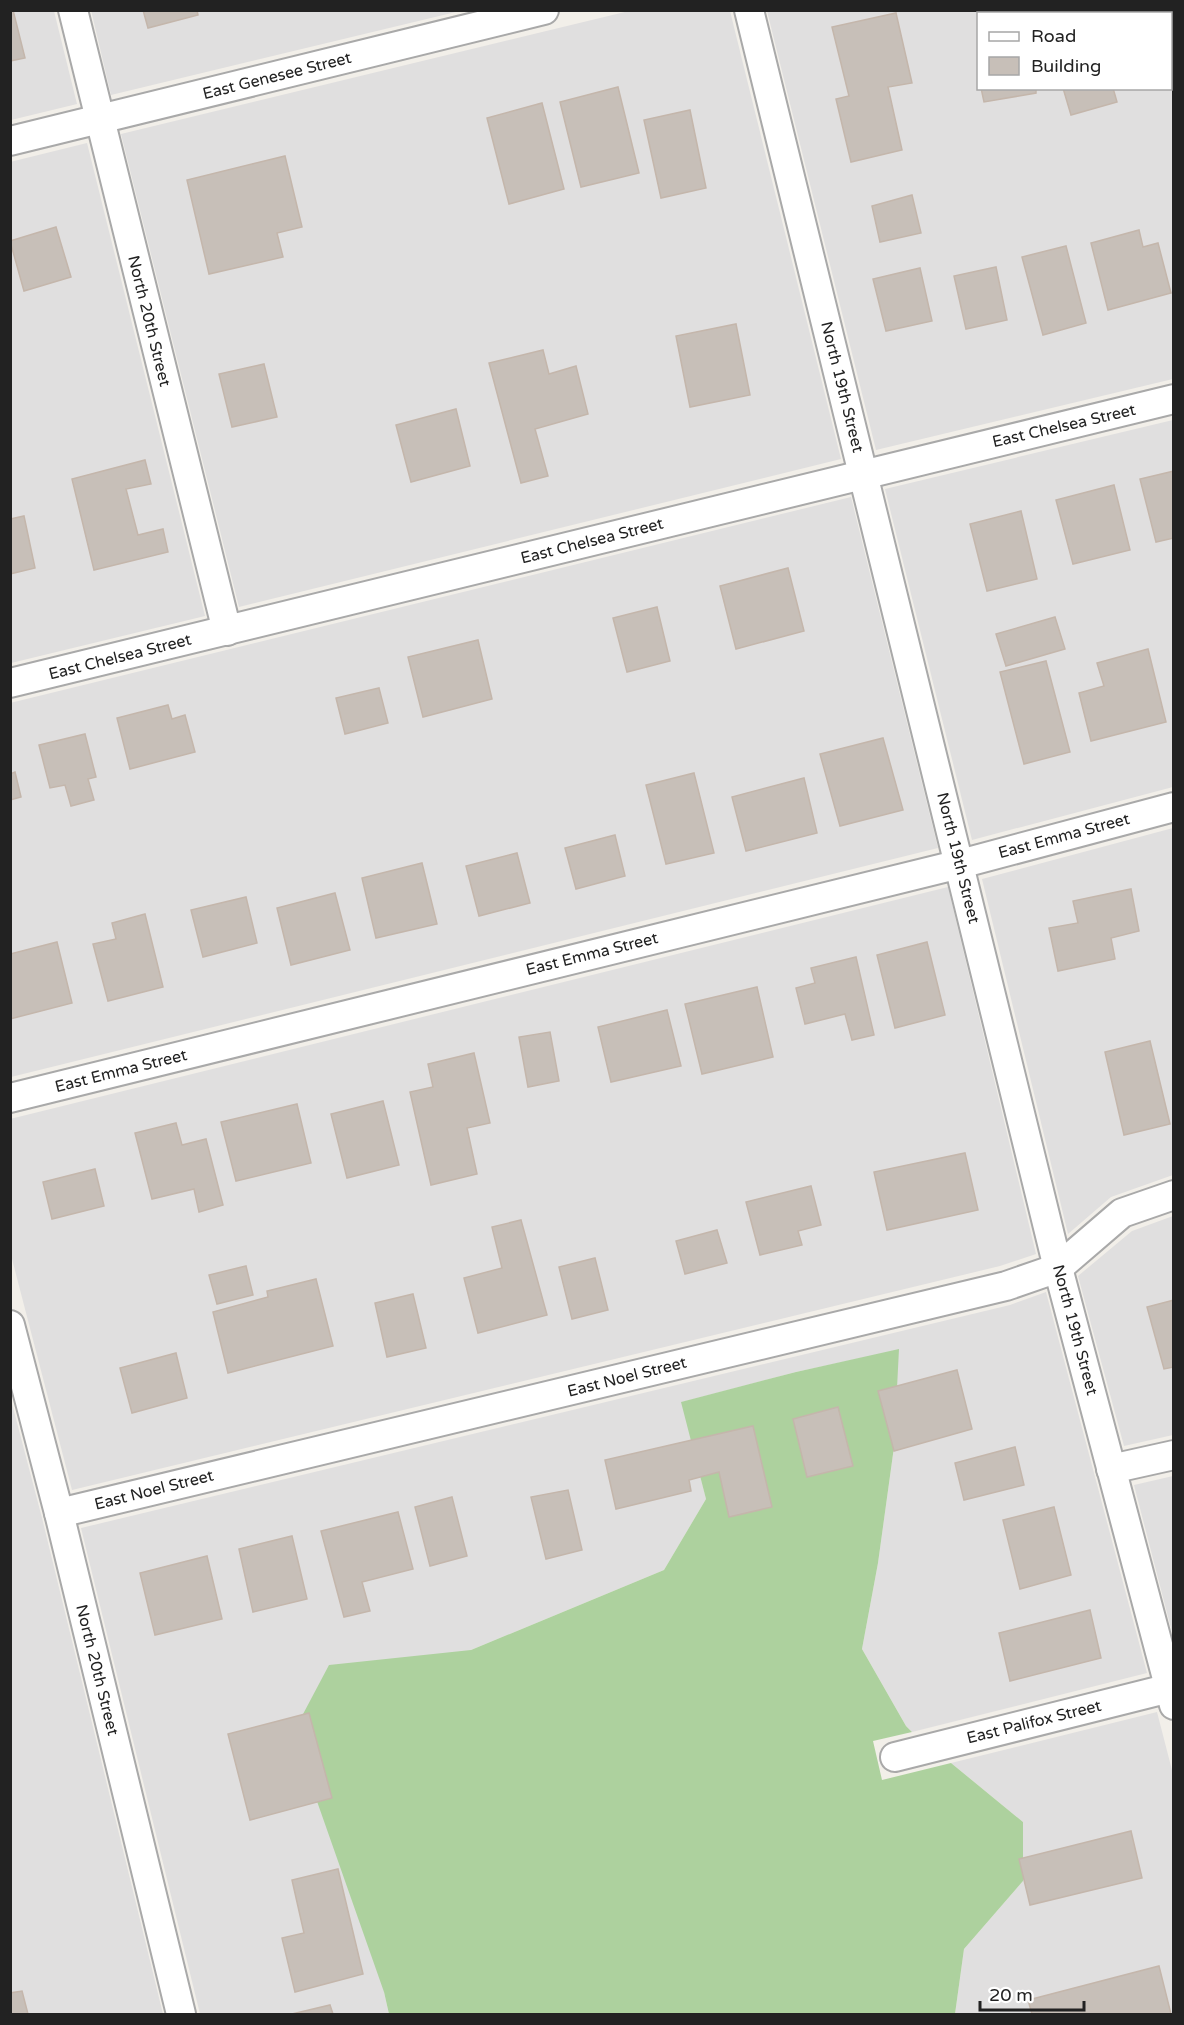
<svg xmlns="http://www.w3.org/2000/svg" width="1184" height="2025" font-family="'Varela Round',sans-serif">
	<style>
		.residential { fill: #e0dfdf; fill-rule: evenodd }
		.forest { fill: #add19e }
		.building { fill: #c7bfb8; stroke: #c4b6ab; stroke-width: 1.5 }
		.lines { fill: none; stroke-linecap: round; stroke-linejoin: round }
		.street-casing { stroke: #a9a9a9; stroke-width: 32 }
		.street { stroke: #fff; stroke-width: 28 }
		.labels { text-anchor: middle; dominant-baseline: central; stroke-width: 4.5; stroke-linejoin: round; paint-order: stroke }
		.street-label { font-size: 16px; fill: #222; stroke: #fff }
	</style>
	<rect width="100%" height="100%" fill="#f2efe9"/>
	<g class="residential">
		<polygon points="91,10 460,11 111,95"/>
		<polygon points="10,11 54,11 77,104 11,120"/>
		<polygon points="629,11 730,11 841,459 239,607 121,134"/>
		<path d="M767,11H1173V379L876,450ZM978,14H1170V88H978Z"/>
		<polygon points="87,143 205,616 11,663 10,162"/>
		<polygon points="1173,420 1173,787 972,840 885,489"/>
		<polygon points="851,497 938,848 11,1077 10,703"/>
		<polygon points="1173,828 1173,1175 1111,1197 1068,1234 982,879"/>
		<polygon points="948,887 1036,1254 1000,1266 72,1490 11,1255 10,1119"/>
		<polygon points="1173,1216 1173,1435 1124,1446 1078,1276 1132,1231"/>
		<polygon points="1046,1292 1147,1673 912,1732 906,1726 862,1649 878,1563 894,1447 898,1350 796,1372 682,1402 706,1499 664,1570 471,1650 384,1992 389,2014 200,2014 81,1528 1010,1305"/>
		<polygon points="10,1396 42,1518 163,2014 11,2014"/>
		<polygon points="1173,1476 1174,1476 1173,1636 1134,1485"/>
		<polygon points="1157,1712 1173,1774 1173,2014 955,2014 964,1949 1023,1881 1023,1822 951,1763"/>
	</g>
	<polygon class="forest" points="899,1349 894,1447 878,1563 862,1649 906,1726 912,1732 873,1741 882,1780 951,1763 1023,1822 1023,1881 964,1949 955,2014 389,2014 384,1992 293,1733 329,1665 471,1650 664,1570 706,1499 681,1402 796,1372"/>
	<g class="building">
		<polygon points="10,10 13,10 25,58 10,61"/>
		<polygon points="143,10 197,10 198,15 148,28"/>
		<polygon points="1124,10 1174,10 1174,17 1170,18 1170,14 1125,14"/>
		<polygon points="896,13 912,83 888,87 902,150 851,162 836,99 849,96 832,27"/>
		<polygon points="618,87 639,173 581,187 560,102"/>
		<polygon points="981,88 1036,88 1036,93 984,102"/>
		<polygon points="1063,88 1113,88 1117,102 1071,115"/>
		<polygon points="542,103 564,189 509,204 487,118"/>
		<polygon points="690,110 706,188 661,198 644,120"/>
		<polygon points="285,156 302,227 277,233 283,257 209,274 187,180"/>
		<polygon points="912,195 921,233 880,242 872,206"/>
		<polygon points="56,227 71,277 24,291 10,241"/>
		<polygon points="1139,230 1143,247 1158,243 1171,293 1108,310 1091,243"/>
		<polygon points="1066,246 1086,323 1043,335 1022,257"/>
		<polygon points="996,267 1007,320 966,329 954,276"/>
		<polygon points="920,268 932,321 886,331 873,279"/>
		<polygon points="736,324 750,395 690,407 676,336"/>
		<polygon points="543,350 549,374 576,366 588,414 535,429 548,476 521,483 489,363"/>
		<polygon points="264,364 277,417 232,427 219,374"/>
		<polygon points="456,409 470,466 411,482 396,425"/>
		<polygon points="145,460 151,484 126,489 138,535 163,529 168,552 94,570 72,479"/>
		<polygon points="1174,471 1174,538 1156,542 1140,479"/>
		<polygon points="1114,485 1130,550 1073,564 1056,500"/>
		<polygon points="1021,511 1037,579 987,591 970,524"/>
		<polygon points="24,516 35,568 10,574 10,519"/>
		<polygon points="788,568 804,631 736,649 720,586"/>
		<polygon points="657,607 670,661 627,672 613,618"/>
		<polygon points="1055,617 1065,649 1006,666 996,634"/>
		<polygon points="478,640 492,699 423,717 408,657"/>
		<polygon points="1148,649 1166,722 1091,741 1079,693 1104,686 1097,663"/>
		<polygon points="1046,661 1070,752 1024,764 1000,672"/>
		<polygon points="379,688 388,723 345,734 336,698"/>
		<polygon points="168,705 172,719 185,715 195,752 130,769 117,718"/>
		<polygon points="85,734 96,777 88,779 94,800 71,806 65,785 50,788 39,745"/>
		<polygon points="883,738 903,810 840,826 820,754"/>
		<polygon points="15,772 21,797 10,800 10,774"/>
		<polygon points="694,773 714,853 666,864 646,785"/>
		<polygon points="804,778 817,833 746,851 732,797"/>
		<polygon points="615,835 625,876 576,889 565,848"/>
		<polygon points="517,853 530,903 479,916 466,866"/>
		<polygon points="422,863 437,924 376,938 362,878"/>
		<polygon points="1131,889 1139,931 1111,938 1115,959 1058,971 1049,928 1078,923 1073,901"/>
		<polygon points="335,893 350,950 291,965 277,908"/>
		<polygon points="246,897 257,943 203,957 191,910"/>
		<polygon points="145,914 163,987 108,1001 93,944 116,939 112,923"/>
		<polygon points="57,942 72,1003 10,1019 10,954"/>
		<polygon points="927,942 945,1015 895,1028 877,955"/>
		<polygon points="856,957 874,1035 852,1040 845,1014 805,1024 796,988 815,983 811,968"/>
		<polygon points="757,987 773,1057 702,1074 685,1004"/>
		<polygon points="667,1010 681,1066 611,1082 598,1027"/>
		<polygon points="550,1032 559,1081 528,1087 519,1037"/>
		<polygon points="1150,1041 1170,1124 1124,1135 1105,1052"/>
		<polygon points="474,1053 490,1123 467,1128 477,1174 431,1185 410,1092 433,1087 428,1064"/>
		<polygon points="383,1101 399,1165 347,1178 331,1114"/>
		<polygon points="297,1104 311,1163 236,1181 221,1122"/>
		<polygon points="176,1123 182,1145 206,1139 223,1205 199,1212 194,1189 152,1199 135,1133"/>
		<polygon points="965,1153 978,1210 887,1230 874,1172"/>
		<polygon points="95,1169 104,1206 52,1219 43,1182"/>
		<polygon points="811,1186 821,1225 798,1231 802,1245 760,1255 746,1202"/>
		<polygon points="521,1220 547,1315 478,1333 464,1278 502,1268 492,1227"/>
		<polygon points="717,1230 727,1263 685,1274 676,1241"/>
		<polygon points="595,1258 608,1310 572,1319 559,1267"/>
		<polygon points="246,1266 253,1295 217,1304 209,1275"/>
		<polygon points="316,1279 333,1346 228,1373 213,1312 268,1297 267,1291"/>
		<polygon points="413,1294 426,1348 387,1357 375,1303"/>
		<polygon points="1174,1300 1174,1367 1164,1369 1147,1307"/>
		<polygon points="176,1353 187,1398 132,1413 120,1368"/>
		<polygon points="957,1370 972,1429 894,1451 878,1391"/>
		<polygon points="838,1407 853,1466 807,1477 793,1419"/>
		<polygon points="753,1426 772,1507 729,1517 719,1472 689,1480 691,1491 616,1509 605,1460"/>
		<polygon points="1015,1447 1024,1485 964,1500 955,1463"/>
		<polygon points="568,1490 582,1550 546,1559 531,1497"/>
		<polygon points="452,1497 467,1556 430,1566 415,1507"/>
		<polygon points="1054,1507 1071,1575 1020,1589 1003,1520"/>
		<polygon points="398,1512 413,1569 362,1582 370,1611 344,1617 321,1531"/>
		<polygon points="292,1536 307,1599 253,1612 239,1549"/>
		<polygon points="207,1556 222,1619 155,1635 140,1573"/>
		<polygon points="1090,1610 1101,1658 1010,1681 999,1633"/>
		<polygon points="309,1713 332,1798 250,1820 228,1734"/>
		<polygon points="1131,1831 1142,1878 1030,1905 1019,1859"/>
		<polygon points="338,1869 363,1974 295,1992 282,1938 304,1933 292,1880"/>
		<polygon points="1159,1966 1171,2014 1032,2014 1028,2000"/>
		<polygon points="22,1991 28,2014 10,2014 10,1993"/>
		<polygon points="330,2005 333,2014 292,2014"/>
	</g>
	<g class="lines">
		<g class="street-casing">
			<g id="street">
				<polyline points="73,10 227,631"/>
				<polyline points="749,10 1058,1268 1174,1705"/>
				<polyline points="10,141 544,10"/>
				<polyline points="10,683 1174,399"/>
				<polyline points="10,1098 960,864 1174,807"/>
				<polyline points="10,1325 59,1513 181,2014"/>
				<polyline points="1111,1469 1174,1455"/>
				<polyline points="59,1513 1006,1286 1058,1268 1122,1213 1174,1195"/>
				<polyline points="895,1757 1174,1687"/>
			</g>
		</g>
		<use href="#street" class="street"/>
	</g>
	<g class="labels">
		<g class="street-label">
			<text transform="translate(277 76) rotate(-14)">East Genesee Street</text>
			<text transform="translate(149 321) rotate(76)">North 20th Street</text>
			<text transform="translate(842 387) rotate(76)">North 19th Street</text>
			<text transform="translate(1064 426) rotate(-13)">East Chelsea Street</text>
			<text transform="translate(592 541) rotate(-14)">East Chelsea Street</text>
			<text transform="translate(120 657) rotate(-14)">East Chelsea Street</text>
			<text transform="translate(1064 836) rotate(-15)">East Emma Street</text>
			<text transform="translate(958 858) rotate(76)">North 19th Street</text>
			<text transform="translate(592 954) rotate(-14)">East Emma Street</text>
			<text transform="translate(121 1071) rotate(-14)">East Emma Street</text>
			<text transform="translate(1075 1330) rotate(75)">North 19th Street</text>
			<text transform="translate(627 1377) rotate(-14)">East Noel Street</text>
			<text transform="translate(154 1490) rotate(-14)">East Noel Street</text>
			<text transform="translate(97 1670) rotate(76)">North 20th Street</text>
			<text transform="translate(1034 1722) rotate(-14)">East Palifox Street</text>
		</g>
	</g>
	<rect width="1184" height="2025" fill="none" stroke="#222222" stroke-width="24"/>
	<rect x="977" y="12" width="195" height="78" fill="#ffffff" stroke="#a7a7a7" stroke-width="1.5"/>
	<rect x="989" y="32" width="30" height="9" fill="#ffffff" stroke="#a7a7a7" stroke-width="1.5"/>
	<text x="1031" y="42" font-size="18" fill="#222222">Road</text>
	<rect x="989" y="57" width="30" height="18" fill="#c7bfb8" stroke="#a7a7a7" stroke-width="1.5"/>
	<text x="1031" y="72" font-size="18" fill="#222222">Building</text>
	<path d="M980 2001v9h104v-9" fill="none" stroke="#222222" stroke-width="3"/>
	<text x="989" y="2001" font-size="18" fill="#222222" stroke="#ffffff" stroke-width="4.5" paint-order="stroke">20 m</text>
</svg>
